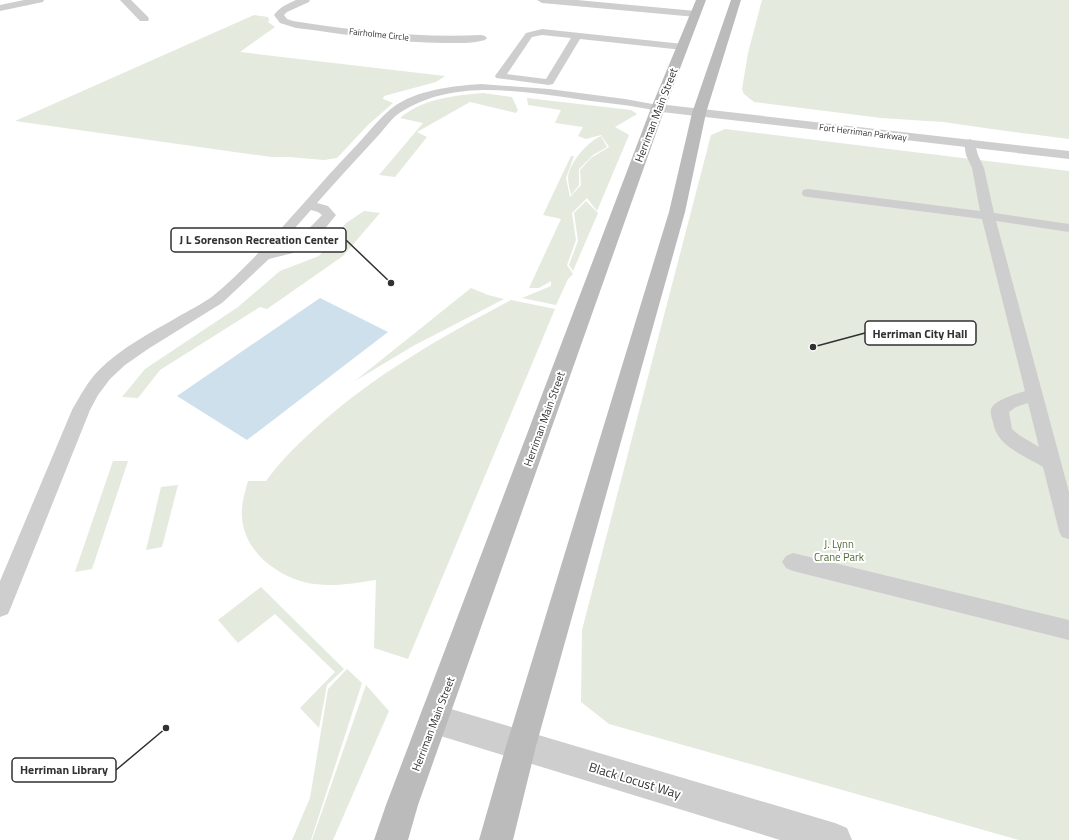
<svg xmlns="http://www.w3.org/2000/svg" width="1069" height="840" font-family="'Titillium Web',sans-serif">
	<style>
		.green { fill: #e4eadd }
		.water { fill: #cde0ec }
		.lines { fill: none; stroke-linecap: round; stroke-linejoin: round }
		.service { fill: #cecece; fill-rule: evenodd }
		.minor { fill: #cecece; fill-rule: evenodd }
		.tertiary { fill: #cecece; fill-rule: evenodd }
		.secondary { fill: #bbb; fill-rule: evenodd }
		.labels { text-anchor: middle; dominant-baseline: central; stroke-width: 4; stroke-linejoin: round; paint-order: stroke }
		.far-street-label { font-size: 9px; fill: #313131; stroke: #fff }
		.street-label { font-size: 11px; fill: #313131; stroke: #fff }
		.park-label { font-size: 11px; fill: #546c3f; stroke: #fff }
		.near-street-label { font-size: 13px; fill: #313131; stroke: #fff }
		.leader { fill: none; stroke: #313131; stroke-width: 1.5 }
		.callout-dot { fill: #313131; stroke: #fff; stroke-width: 1.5 }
		.callout { fill: #fff; stroke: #313131; stroke-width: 1.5 }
		.callout-label { font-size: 12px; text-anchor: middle; font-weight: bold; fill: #313131 }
	</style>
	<rect width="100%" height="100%" fill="#fff"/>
	<g class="green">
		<polygon points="762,0 1069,0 1069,139 1006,131 943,122 881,118 754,102 744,94 742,89 748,53"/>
		<polygon points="254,15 268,17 269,20 268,22 275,27 240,52 445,76 436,82 384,96 383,99 393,103 368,125 337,158 324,160 289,157 271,157 15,121"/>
		<path d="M483,93L512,97L518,110L516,113L470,102L417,132L427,137L395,177L379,175L423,123L400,118C424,98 453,96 483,93Z"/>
		<polygon points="527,98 631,110 637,114 615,127 629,135 597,211 587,198 572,213 576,240 567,265 573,274 568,279 556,305 522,298 551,286 551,281 539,288 529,288 561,219 543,215 571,156 574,156 566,178 570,197 581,185 580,170 591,158 609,147 601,135 586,139 578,136 583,127 555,123 561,110 528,105"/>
		<polygon points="725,129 1069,171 1069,840 1019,840 609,724 581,702 582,630 711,135"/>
		<path d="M601,136L607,147L593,155L579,169V185L571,195C570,190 568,183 568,178C569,163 587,142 601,136Z"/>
		<polygon points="586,201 598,213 573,271 569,265 578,241 574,213"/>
		<polygon points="364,211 380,213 343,256 267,309 260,307 160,370 138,398 122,397 145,369 238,307 280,271 319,256 346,223"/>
		<polygon points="471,288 488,295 504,299 413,346 355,381"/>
		<path d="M511,300L555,309L408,659L374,648L376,580C355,583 336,587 315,584C282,580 243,553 242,516C241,504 245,492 248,481H266C282,459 300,442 320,424C379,372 442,337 511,300Z"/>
		<polygon points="113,461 128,461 92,569 75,572"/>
		<polygon points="178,485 162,547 146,550 161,487"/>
		<polygon points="261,587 344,669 327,685 319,728 300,708 335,672 275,614 238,643 218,620"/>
		<polygon points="347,669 362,683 311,840 292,840 310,798 328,689"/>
		<polygon points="366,685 389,711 333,840 312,840"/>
	</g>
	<polygon class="water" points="320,298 388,332 247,440 177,396"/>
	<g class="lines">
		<g class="service">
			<path d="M542,29L683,44L688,47L683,50L580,39L553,84L549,85L496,78L495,76L526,33ZM542,35L571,38L546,79L507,74L532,37Z"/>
			<path d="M481,84L549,89L625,99L658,105L663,108L658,111C631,105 604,103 577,99C519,91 454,79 401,112C392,117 384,130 376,138C356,160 336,181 317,203L328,206L336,215L319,236L307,247L293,253L269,259L222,303L148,349L125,365L110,379L98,395L90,410L11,607L8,614L0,617V581L72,410C80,396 88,381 99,370C121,348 150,333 176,318C188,311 202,304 213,296C264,253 306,198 352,150C365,137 378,119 392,108C415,90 453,86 481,84ZM311,210L318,212L322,215L297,241L277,248Z"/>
			<path d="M970,139L974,141L978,155L984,168L994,213L1069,224V232L996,221L1069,492V539L1062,537L1059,531L1043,467C1025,456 996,446 993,422C992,419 990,413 991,410C993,400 1017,394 1025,391L982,219L808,197L803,196L802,193L803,190L808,189L980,211L972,168L966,155L964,143L966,141ZM1028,403L1039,447L1019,435L1012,429L1009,412L1016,407Z"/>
			<polygon points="793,553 1069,620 1069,640 793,571 786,568 782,562 786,556"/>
		</g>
		<g class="minor">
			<polygon points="24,0 44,0 43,2 0,11 0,5"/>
			<polygon points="120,0 131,0 148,17 149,19 148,21 140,21"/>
			<path d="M296,0H310L309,2L287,12L284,15L287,19L293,21C355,31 418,38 481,35L485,36L487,38L485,40C472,44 458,43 445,43C395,43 346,34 296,28L280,23L274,15C280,7 287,4 296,0Z"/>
			<polygon points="537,0 577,0 696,11 701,14 696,17 542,3"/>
		</g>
		<g class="tertiary">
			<polygon points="658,104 1069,151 1069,159 653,111 651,108 653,105"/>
			<polygon points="434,704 835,823 847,828 852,840 780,840 434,734 423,730 419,719 423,708"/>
		</g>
		<g class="secondary">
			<polygon points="696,0 706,0 665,108 418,805 408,840 374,840 386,805 651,108"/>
			<polygon points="731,0 741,0 706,113 685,212 536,746 513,840 479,840 506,746 669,212 692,113"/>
		</g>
	</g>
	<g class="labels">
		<g class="far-street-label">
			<text transform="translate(379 34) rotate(6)">Fairholme Circle</text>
			<text transform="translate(863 132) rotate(7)">Fort Herriman Parkway</text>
		</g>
		<g class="street-label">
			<text transform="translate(656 115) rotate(-69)">Herriman Main Street</text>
			<text transform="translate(544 419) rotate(-70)">Herriman Main Street</text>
			<text transform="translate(433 724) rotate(-69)">Herriman Main Street</text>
		</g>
		<g class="park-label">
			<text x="839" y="544">J. Lynn<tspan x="839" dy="13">Crane Park</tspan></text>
		</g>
		<g class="near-street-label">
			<text transform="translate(635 780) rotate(17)">Black Locust Way</text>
		</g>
	</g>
	<path class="leader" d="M391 283L346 240M813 347L865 333M166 728L116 770"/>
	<g class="callout-dot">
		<circle cx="391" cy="283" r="4"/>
		<circle cx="813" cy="347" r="4"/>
		<circle cx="166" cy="728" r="4"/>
	</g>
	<g class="callout">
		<rect x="171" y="228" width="175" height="24" rx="4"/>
		<rect x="865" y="321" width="111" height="24" rx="4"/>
		<rect x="12" y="758" width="104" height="24" rx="4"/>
	</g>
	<g class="callout-label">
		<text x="259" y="244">J L Sorenson Recreation Center</text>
		<text x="920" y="338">Herriman City Hall</text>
		<text x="64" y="774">Herriman Library</text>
	</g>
</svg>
